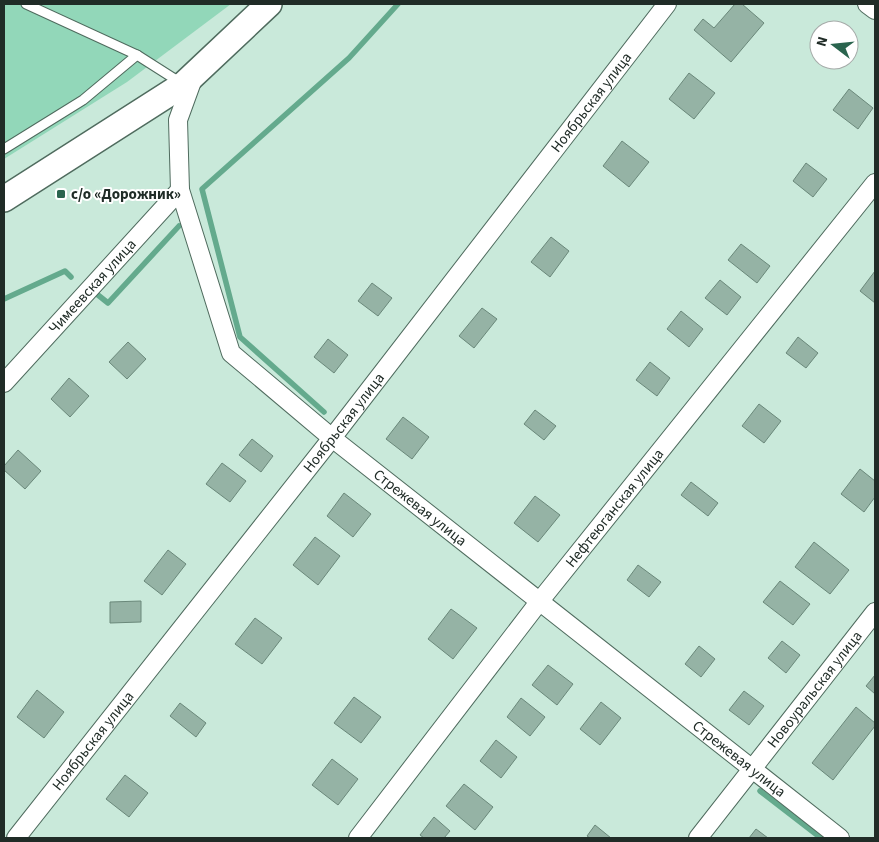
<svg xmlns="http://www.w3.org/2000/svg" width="879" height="842" font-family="'Source Sans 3',sans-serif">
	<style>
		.green { fill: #92d7b9 }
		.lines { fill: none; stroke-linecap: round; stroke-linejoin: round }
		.stream { stroke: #64aa8d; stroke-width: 5.5 }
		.building { fill: #95b3a5; stroke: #6a887a }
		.lane-casing { stroke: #4f6b5e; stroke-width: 11 }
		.street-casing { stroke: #4f6b5e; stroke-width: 20 }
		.secondary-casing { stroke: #4f6b5e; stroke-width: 28 }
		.lane { stroke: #fff; stroke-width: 9 }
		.street { stroke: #fff; stroke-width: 18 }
		.secondary { stroke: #fff; stroke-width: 25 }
		.poi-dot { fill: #2a644e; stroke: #fff; stroke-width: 2 }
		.labels { text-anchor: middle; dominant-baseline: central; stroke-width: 4; stroke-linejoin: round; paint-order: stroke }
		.street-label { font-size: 15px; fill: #202c27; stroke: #fff }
		.poi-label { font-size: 15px; font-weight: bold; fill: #202c27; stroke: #fff; text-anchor: start }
	</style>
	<rect width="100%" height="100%" fill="#c9e9da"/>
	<polygon class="green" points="4,4 231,4 127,82 4,159"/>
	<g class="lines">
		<g class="stream">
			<polyline points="98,295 108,303 179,226"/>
			<polyline points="4,299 65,271 71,277"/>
			<polyline points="324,412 240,337 202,189 349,58 398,4"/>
			<polyline points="760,791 821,838"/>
		</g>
	</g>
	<g class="building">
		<polygon points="735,4 742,4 764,23 731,62 694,30 703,19 714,28"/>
		<polygon points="689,73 715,93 694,119 669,99"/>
		<polygon points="849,89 873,108 858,129 833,110"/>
		<polygon points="622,141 649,162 629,187 603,166"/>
		<polygon points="806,163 827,179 813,197 793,181"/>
		<polygon points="551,237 569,251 550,277 531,262"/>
		<polygon points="741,244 770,266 757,283 728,260"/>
		<polygon points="875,271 875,303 860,291"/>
		<polygon points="720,280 741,297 727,315 705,298"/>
		<polygon points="372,283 392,298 378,316 358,301"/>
		<polygon points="482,308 497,319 474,348 459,336"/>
		<polygon points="681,311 703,329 689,347 667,329"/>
		<polygon points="798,337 818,353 806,368 786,353"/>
		<polygon points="328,339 348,355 334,373 314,357"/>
		<polygon points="128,342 146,359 127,379 109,362"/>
		<polygon points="650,362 670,378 657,396 636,380"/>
		<polygon points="69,378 89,396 70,417 51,399"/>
		<polygon points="759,404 781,421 764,443 742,426"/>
		<polygon points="535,410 556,426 544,440 524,424"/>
		<polygon points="403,417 429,437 412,459 386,439"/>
		<polygon points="252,439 273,456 261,472 239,455"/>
		<polygon points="18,450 41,471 25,489 4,470 4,466"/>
		<polygon points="222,463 246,481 230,502 206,484"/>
		<polygon points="860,469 875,481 875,497 864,512 841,494"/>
		<polygon points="691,482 718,503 708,516 681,495"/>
		<polygon points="344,493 371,514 353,537 327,516"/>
		<polygon points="535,496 560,515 538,542 514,523"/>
		<polygon points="315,537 340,556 318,585 293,565"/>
		<polygon points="814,542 849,570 830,594 795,567"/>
		<polygon points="168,550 186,564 162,595 144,581"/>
		<polygon points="638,565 661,582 649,597 627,580"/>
		<polygon points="780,581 810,604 793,625 763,602"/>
		<polygon points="141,601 141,622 110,623 110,602"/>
		<polygon points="451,609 477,628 453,659 428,639"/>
		<polygon points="255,618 282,638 262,664 235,644"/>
		<polygon points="782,641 800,655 786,673 768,658"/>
		<polygon points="699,646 715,659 701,677 685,664"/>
		<polygon points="548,665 573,684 557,705 532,685"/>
		<polygon points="875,675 875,694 866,686"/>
		<polygon points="37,690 64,712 44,738 17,717"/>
		<polygon points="744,691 764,706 749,725 729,710"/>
		<polygon points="354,697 381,717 361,743 334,723"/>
		<polygon points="521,698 545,717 530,736 507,717"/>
		<polygon points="601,702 621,718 600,745 580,729"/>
		<polygon points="180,703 206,723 196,737 170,716"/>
		<polygon points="856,707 875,723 875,726 833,780 812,763"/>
		<polygon points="496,740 517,757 501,778 480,761"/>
		<polygon points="332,759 358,779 338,805 312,785"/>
		<polygon points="125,775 148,793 129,817 106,799"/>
		<polygon points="464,784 493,807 475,830 446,806"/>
		<polygon points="434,817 450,831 444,838 424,838 420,835"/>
		<polygon points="595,825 611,838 590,838 587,836"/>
		<polygon points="756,829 768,838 749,838"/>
	</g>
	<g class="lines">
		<g class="lane-casing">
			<g id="lane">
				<polyline points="26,4 137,55 181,83"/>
				<polyline points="4,149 83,100 137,55"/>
			</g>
		</g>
		<g class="street-casing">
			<g id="street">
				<polyline points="867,4 875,10"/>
				<path id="s1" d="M194,76L178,120L180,190L231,353L332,438L840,838"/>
				<path id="s2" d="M4,383L180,190"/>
				<path id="s3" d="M16,838L332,438L667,4"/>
				<path id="s4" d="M358,838L539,602L875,183"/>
				<path id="s5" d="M698,838L875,612"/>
			</g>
		</g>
		<g class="secondary-casing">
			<polyline id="secondary" points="4,199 184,84 269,4"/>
		</g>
		<use href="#lane" class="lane"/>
		<use href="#street" class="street"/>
		<use href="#secondary" class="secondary"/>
	</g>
	<rect class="poi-dot" x="56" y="189" width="10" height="10" rx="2.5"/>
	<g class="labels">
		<g class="street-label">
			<text stroke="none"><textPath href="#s3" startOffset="934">Ноябрьская улица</textPath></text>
			<text stroke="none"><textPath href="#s2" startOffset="131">Чимеевская улица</textPath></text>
			<text stroke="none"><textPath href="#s3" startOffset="529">Ноябрьская улица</textPath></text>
			<text stroke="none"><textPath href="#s4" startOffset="418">Нефтеюганская улица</textPath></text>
			<text stroke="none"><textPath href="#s1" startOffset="532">Стрежевая улица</textPath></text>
			<text stroke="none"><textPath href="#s5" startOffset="189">Новоуральская улица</textPath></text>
			<text stroke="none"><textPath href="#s3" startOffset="124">Ноябрьская улица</textPath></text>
			<text stroke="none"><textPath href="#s1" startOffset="938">Стрежевая улица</textPath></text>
		</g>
		<g class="poi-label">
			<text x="71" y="194">с/о «Дорожник»</text>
		</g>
	</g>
	<rect width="879" height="842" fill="none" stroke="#202c27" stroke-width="10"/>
	<g transform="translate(834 45) rotate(286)"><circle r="24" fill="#ffffff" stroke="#a6aba9"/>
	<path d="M0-4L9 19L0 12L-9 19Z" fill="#2a644e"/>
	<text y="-8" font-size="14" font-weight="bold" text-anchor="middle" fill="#202c27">N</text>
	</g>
</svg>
